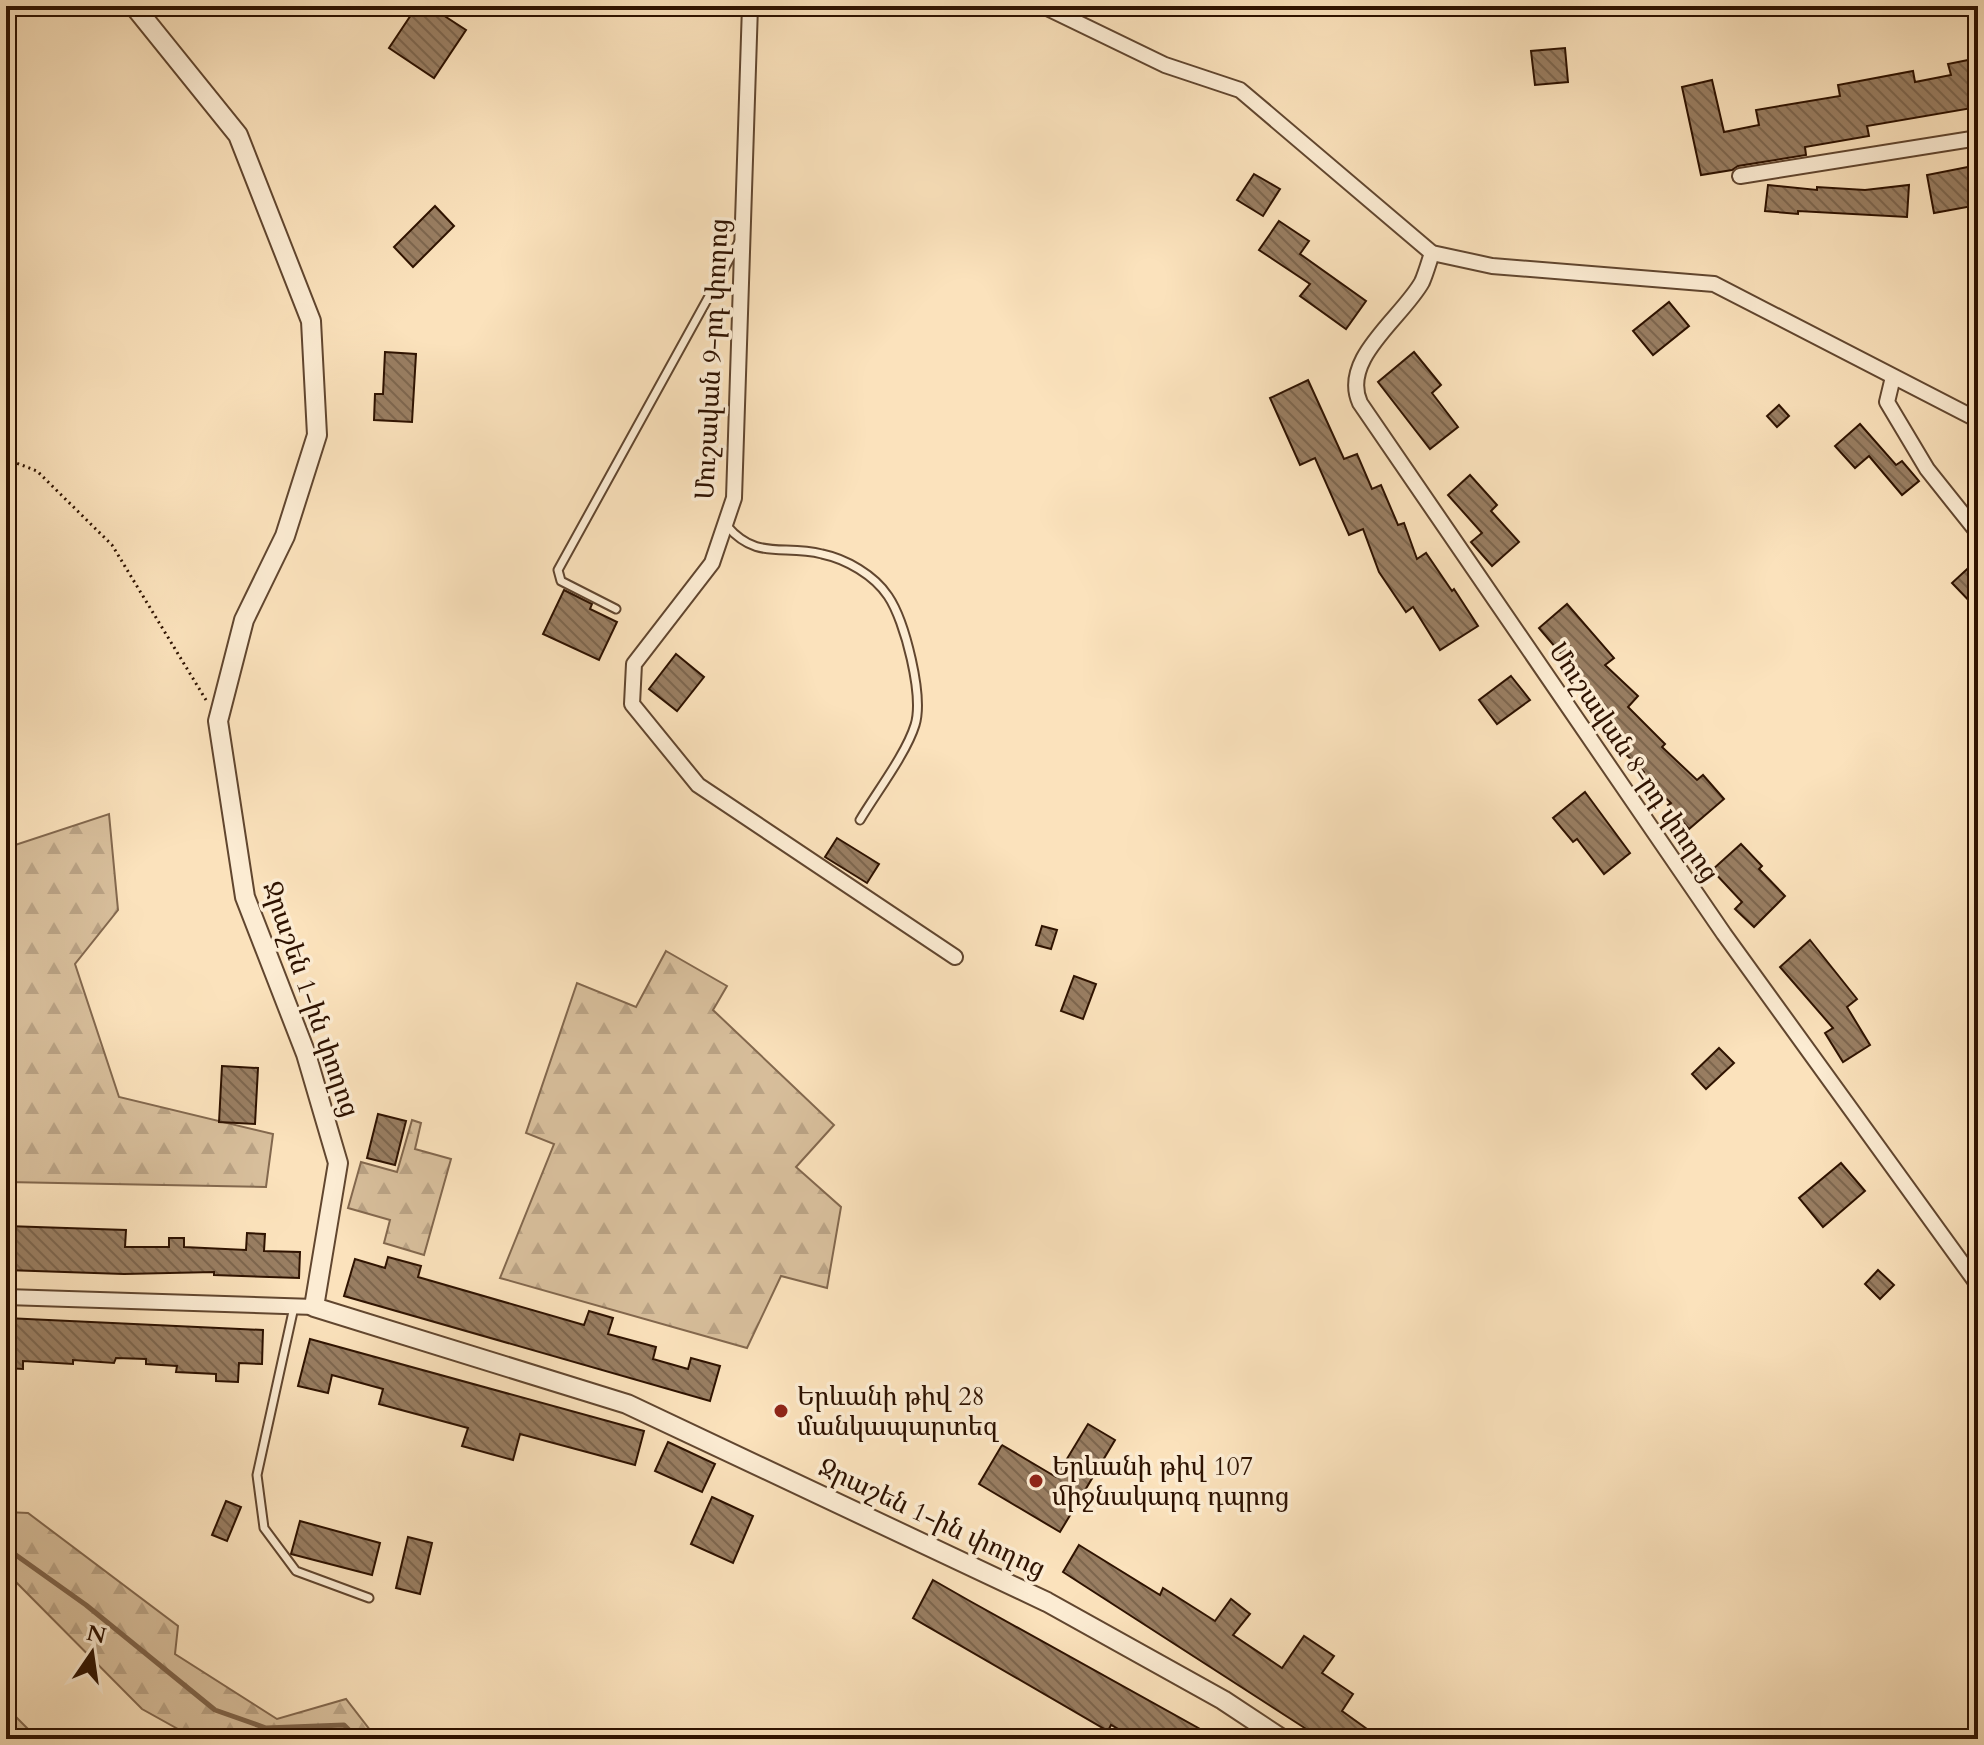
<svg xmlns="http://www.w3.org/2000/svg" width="1984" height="1745" font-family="Cardo,'Noto Serif Armenian',serif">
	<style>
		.forest { fill: url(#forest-firs); stroke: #83684e; stroke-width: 2 }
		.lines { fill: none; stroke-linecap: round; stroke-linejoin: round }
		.stream { stroke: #7f644a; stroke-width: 5 }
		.building { fill: url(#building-back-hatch); stroke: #2e1200; stroke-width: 2 }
		.service-casing { stroke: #61462f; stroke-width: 11 }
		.minor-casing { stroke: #61462f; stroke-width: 18 }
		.tertiary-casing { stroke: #61462f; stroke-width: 22 }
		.path { stroke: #2e1200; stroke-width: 3; stroke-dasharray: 2 4; stroke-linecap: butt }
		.service { stroke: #fcecd3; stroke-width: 7 }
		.minor { stroke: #fcecd3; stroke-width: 14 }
		.tertiary { stroke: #fcecd3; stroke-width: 18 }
		.poi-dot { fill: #8f2418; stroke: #fcecd3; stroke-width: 3 }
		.labels { text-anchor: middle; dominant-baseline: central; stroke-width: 7; stroke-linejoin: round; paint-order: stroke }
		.street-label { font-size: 26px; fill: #2e1200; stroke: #fcecd3 }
		.poi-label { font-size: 26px; fill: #2e1200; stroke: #fcecd3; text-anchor: start }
	</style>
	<defs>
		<pattern id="forest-firs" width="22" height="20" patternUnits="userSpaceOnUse" patternTransform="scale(2)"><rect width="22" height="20" fill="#d8bf9c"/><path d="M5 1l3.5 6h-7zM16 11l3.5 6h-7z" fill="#baa385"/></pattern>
		<pattern id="building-back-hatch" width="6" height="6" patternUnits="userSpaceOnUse" patternTransform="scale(2)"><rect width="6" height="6" fill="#997e62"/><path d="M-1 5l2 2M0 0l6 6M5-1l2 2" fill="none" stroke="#7d664e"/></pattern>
	</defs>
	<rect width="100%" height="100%" fill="#fbe2bc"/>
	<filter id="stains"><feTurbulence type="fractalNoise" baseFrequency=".0025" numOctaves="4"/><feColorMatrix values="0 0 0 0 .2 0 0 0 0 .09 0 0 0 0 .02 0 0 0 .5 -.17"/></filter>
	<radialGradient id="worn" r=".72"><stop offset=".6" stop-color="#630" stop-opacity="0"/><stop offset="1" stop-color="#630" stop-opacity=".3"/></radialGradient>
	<g class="forest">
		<polygon points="109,814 118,910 75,964 119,1097 273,1134 266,1187 6,1182 6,848"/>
		<polygon points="666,951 727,986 713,1010 834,1125 796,1167 841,1207 827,1288 781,1276 747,1348 500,1278 554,1144 526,1133 577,983 636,1007"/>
		<polygon points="412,1120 421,1123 415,1149 451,1159 424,1255 384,1243 390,1220 348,1208 361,1162 397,1172"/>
		<polygon points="6,1512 28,1513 178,1626 175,1654 277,1719 346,1699 377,1739 196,1739 142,1709 6,1572"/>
		<polygon points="6,1707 38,1739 6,1739"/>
	</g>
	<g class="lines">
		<polyline class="stream" points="6,1548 86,1605 215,1710 266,1728 344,1725 358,1739"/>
	</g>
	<g class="building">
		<polygon points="417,6 429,6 466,30 434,78 389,48"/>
		<polygon points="1565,48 1568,82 1535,85 1531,51"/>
		<polygon points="1978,58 1978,107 1867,126 1869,136 1805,147 1806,155 1738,166 1732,170 1701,175 1682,87 1712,80 1724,132 1759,125 1756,110 1840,96 1838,85 1913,71 1915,82 1951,75 1948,64"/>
		<polygon points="1978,165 1978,205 1934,213 1927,175"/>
		<polygon points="1254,174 1280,189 1263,216 1237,200"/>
		<polygon points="1768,185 1817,190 1817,187 1865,190 1909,185 1907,217 1798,211 1798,214 1765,211"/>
		<polygon points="435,206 454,226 413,267 394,247"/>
		<polygon points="1279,221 1309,241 1300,254 1366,301 1346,329 1300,296 1310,284 1259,250"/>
		<polygon points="1669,302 1689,326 1653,355 1633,331"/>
		<polygon points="385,352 416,354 412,422 374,420 375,394 383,394"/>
		<polygon points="1414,352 1441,385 1432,393 1458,427 1430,449 1378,382"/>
		<polygon points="1308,380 1344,459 1357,454 1372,489 1381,485 1398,525 1404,523 1417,559 1426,553 1452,591 1454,589 1478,626 1440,650 1413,607 1406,612 1379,572 1363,529 1349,535 1315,458 1300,465 1270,398"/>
		<polygon points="1779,405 1789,416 1777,427 1767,416"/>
		<polygon points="1860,424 1896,465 1902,461 1919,481 1902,495 1869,456 1855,468 1835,446"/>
		<polygon points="1470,475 1497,505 1491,511 1519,542 1492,566 1471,542 1482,533 1448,495"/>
		<polygon points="1978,559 1978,610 1952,583"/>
		<polygon points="564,590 592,604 590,609 617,622 599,660 543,634"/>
		<polygon points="1567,604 1614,658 1605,665 1638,696 1628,707 1665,744 1662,747 1697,780 1703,775 1724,799 1689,829 1668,805 1671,803 1641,775 1644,772 1606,735 1616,724 1585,696 1591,689 1539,628"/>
		<polygon points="676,654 704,677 677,711 649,689"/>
		<polygon points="1511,676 1530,700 1497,724 1479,700"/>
		<polygon points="1585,792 1630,853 1604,874 1577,839 1573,842 1553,818"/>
		<polygon points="837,838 879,864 867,883 825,857"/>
		<polygon points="1741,844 1762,866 1759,869 1785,896 1754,927 1735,909 1742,902 1712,870"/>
		<polygon points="1042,926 1057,930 1051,949 1036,945"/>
		<polygon points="1810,940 1857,999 1847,1007 1870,1045 1843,1062 1825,1033 1833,1028 1780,967"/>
		<polygon points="1074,976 1096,984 1083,1019 1061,1011"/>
		<polygon points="1719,1048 1734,1063 1706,1089 1692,1074"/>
		<polygon points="222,1066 258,1068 255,1124 219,1122"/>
		<polygon points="378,1114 406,1121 395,1165 367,1158"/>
		<polygon points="1841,1163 1865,1191 1823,1227 1799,1198"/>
		<polygon points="6,1226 126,1230 125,1247 169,1247 169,1238 184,1238 184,1247 246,1250 247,1233 265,1234 264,1251 300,1252 299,1278 214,1275 214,1272 124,1274 6,1270"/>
		<polygon points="388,1257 421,1266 418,1277 584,1325 589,1311 613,1318 608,1334 656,1347 653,1359 688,1369 691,1358 720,1366 710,1401 344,1296 355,1259 385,1268"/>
		<polygon points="1878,1270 1894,1285 1880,1299 1865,1284"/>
		<polygon points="6,1318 263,1330 262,1364 239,1363 238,1382 216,1381 216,1374 176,1372 177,1366 146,1364 146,1359 116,1358 114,1363 73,1360 73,1364 23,1361 23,1369 6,1368"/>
		<polygon points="310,1339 644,1431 635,1465 520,1434 513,1460 462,1446 468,1428 379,1404 383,1389 332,1375 328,1393 298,1386"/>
		<polygon points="1088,1424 1115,1440 1060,1532 979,1484 1002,1445 1056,1477"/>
		<polygon points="668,1442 715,1464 702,1492 655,1471"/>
		<polygon points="712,1497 753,1516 733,1563 691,1544"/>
		<polygon points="226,1501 241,1507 227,1541 212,1535"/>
		<polygon points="300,1521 380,1543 372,1575 291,1554"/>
		<polygon points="408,1537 432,1543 420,1594 396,1588"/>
		<polygon points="1079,1545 1160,1595 1163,1588 1215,1621 1231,1599 1250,1614 1233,1635 1282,1668 1304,1636 1334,1656 1322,1673 1353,1694 1342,1711 1381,1739 1322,1739 1314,1734 1063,1572"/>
		<polygon points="933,1580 968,1600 1218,1739 1136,1739 1111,1725 1108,1731 913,1618"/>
	</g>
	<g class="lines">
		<g class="service-casing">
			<g id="service">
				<path d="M727,526C757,561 783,544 822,554C846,559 874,575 888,596C905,621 924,696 915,725C906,754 876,793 860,820"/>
				<polyline points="616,609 561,581 558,570 740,240"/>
				<polyline points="294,1307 257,1475 264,1528 296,1571 369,1598"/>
			</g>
		</g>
		<g class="minor-casing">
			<g id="minor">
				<polyline points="750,6 734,498 712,563 634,664 632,704 698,785 955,957"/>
				<polyline points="1043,6 1165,65 1240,90 1432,253 1492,266 1714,284 1978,420"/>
				<polyline points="1740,176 1978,138"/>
				<path d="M1432,253C1429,262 1426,273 1422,282C1402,318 1340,359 1360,403L1724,934L1978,1285"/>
				<polyline points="1893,377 1887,402 1927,469 1978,533"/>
				<polyline points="6,1297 314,1307"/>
			</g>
		</g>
		<g class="tertiary-casing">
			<polyline id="tertiary" points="134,6 238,135 311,321 317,435 285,536 244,620 218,721 245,897 306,1054 338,1163 314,1307 627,1404 1047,1602 1223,1700 1282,1739"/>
		</g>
		<polyline class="path" points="6,459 37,471 112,545 206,700"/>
		<use href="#service" class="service"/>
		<use href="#minor" class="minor"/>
		<use href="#tertiary" class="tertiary"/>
	</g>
	<g class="poi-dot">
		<circle cx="781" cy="1411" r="8"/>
		<circle cx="1036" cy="1481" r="8"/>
	</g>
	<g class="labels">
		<g class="street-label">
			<text transform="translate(712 359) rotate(-87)">Մուշավան 9-րդ փողոց</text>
			<text transform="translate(1634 762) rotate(56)">Մուշավան 8-րդ փողոց</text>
			<text transform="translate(311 999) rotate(71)">Ջրաշեն 1-ին փողոց</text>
			<text transform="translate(932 1518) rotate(25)">Ջրաշեն 1-ին փողոց</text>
		</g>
		<g class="poi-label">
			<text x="797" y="1396">Երևանի թիվ 28<tspan x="797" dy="30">մանկապարտեզ</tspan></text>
			<text x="1052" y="1466">Երևանի թիվ 107<tspan x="1052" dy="30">միջնակարգ դպրոց</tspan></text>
		</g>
	</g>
	<rect width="1984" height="1745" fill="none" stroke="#fbe2bc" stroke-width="32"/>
	<rect x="8" y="8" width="1968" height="1729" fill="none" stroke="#2e1200" stroke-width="4"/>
	<rect x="16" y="16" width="1952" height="1713" fill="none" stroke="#2e1200" stroke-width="2"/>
	<g transform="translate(92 1653) rotate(13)" stroke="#fcecd3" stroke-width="6" paint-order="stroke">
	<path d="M0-6L14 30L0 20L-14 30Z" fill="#2e1200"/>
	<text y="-12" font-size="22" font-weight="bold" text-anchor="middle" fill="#2e1200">N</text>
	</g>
	<rect width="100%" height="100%" filter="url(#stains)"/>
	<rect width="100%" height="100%" fill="url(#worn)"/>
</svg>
